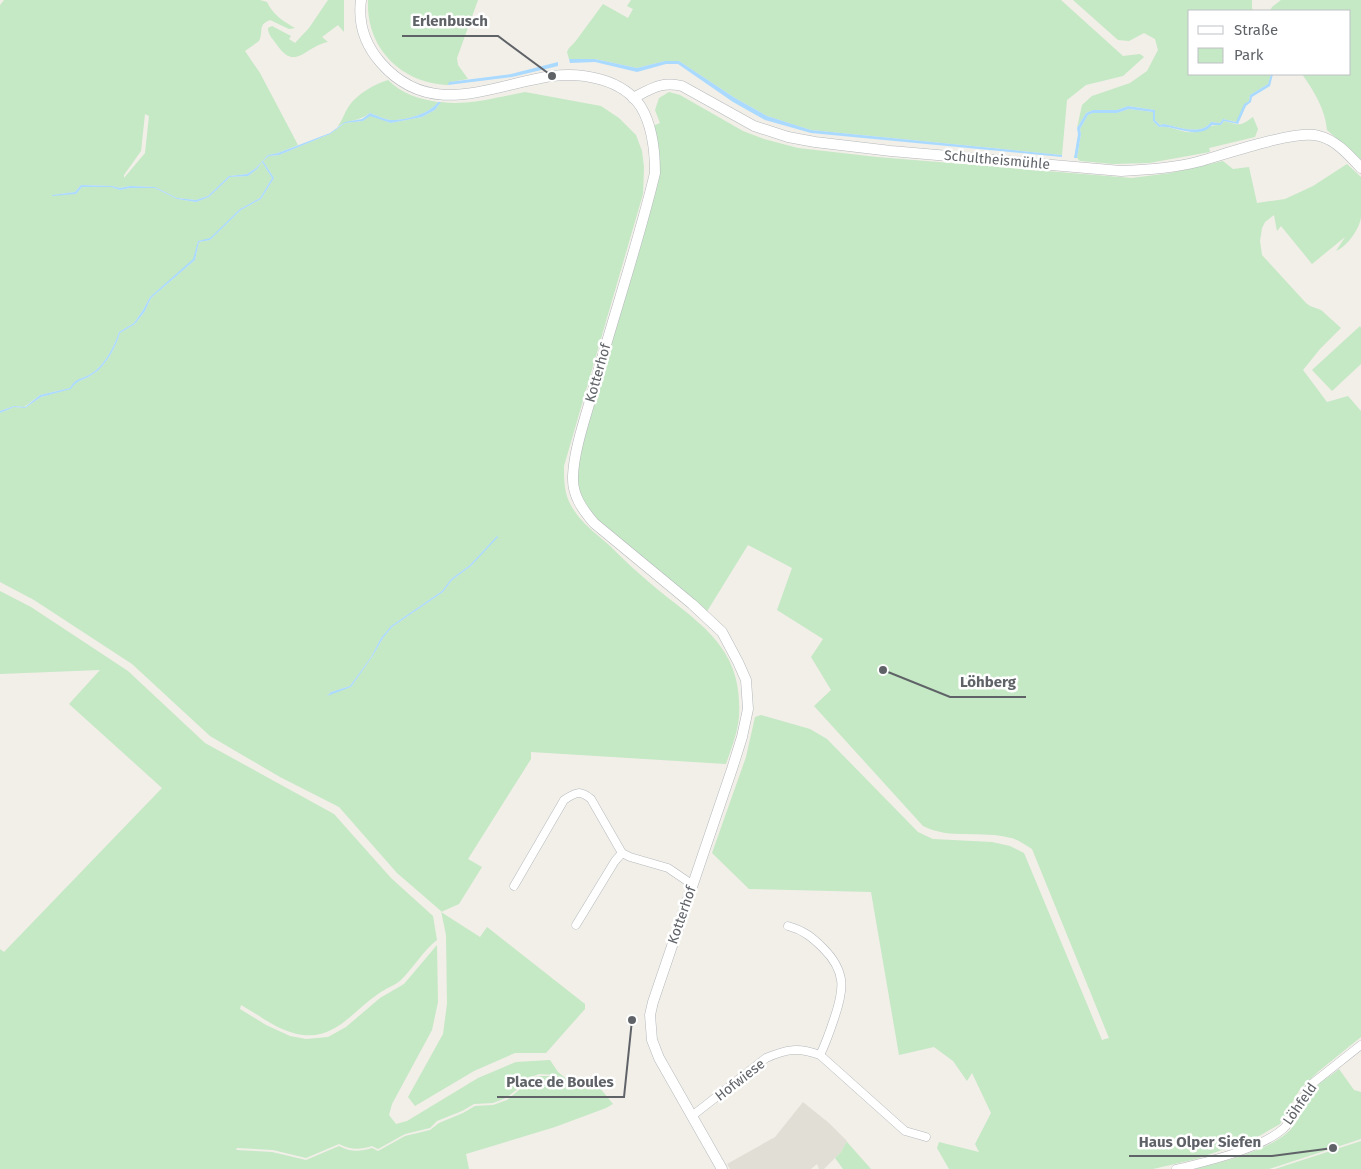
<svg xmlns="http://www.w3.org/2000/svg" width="1361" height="1169" font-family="'Fira Sans',sans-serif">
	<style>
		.education { fill: #e1ded6 }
		.green { fill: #c5e8c5; fill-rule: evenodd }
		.water { fill: #aadaff }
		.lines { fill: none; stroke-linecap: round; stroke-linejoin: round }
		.minor-casing { stroke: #b5b8bc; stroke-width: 9 }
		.tertiary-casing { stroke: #b5b8bc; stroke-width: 11 }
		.minor { stroke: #fff; stroke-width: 8 }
		.tertiary { stroke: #fff; stroke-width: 10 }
		.labels { text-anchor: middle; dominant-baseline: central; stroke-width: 5; stroke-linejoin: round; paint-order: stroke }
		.street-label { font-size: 14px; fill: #5f6368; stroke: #fff }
		.leader { fill: none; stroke: #5f6368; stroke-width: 2 }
		.callout-dot { fill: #5f6368; stroke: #fff; stroke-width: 2 }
		.callout-label { font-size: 15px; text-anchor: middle; font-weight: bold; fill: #5f6368; stroke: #fff; stroke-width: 5; stroke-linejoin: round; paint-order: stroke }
	</style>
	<rect width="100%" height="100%" fill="#f1efe8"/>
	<polygon class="education" points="803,1102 829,1123 847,1141 841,1152 824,1169 819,1169 817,1164 811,1169 730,1169 727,1164 775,1137"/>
	<g class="green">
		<path d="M4,0H260L267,2C273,15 283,21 295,28L289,29L270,20C257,25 264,31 259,41L245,51L260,73L298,145L278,153L268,155L256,168L247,174L229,176L208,196L196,200L177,198L155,187L130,186L120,188L112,186L81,185L75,192L52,195L76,194L82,187H111L120,190L130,188H155L177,199L196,202L209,197L230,177L248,176L257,169L262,162L272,178L260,198L240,209L210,239L198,241L194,259L150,297L143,310L134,323L119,332C114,347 104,367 89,375C80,380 76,378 70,388L40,395L24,407L14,406L0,411V5ZM145,114L149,116L145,153L124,178V175L141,151Z"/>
		<path d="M328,0H344V32L338,25L322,37L328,42C305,46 296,72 277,45C273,39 268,35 268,28L272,26L291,36L289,39L295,43L309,28Z"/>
		<path d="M368,0H478L457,58L458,65L468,79L450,82L448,85C401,83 366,48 368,0Z"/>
		<polygon points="631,0 1061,0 1123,56 1140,54 1144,57 1123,76 1086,85 1067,100 1062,155 811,130 767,116 735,98 679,61 665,61 637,68 595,59 569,59 567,52 569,48 575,42 603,4 628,18 633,9 627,6"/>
		<path d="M1073,0H1252V8L1253,11H1190V74H1271L1268,84L1250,95L1249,101L1244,105L1237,122L1223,119L1220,123L1211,122C1201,136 1178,127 1164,124L1160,125L1155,120V110L1128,106L1117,110H1093L1086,113L1077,128L1082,105L1092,96L1130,83L1147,71L1158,50L1155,39L1144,33L1129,41L1118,40Z"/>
		<path d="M1281,0H1361V160L1327,130C1325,109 1314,91 1302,74H1350V11H1270L1272,7Z"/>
		<path d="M388,80C402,94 419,99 438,102C429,114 407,120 392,120C385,120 376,115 370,113C359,122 348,119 337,127C343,120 344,113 349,106C357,94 375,84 388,80Z"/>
		<path d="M525,92L601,106L619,118L636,135L642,151L644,167L643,194L564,466C564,475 564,485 566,493C572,516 592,530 609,545C624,560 640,575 657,589C703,626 743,649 739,716C738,732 731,749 726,764L531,752V759L468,859L482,867L459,904L441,912L480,937L487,927L585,1004V1009L546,1053H515L474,1071L415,1106L408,1097L443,1034L447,1004L446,935L441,911L397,873L339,807L280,777L210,736L132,664L34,600L0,582V413L14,407L25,408L41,397L70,389C77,380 81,381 90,376C105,368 115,349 120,333L135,324L145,311L151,298L195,260L199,242L210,240L241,210L261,199L274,178L263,161L269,156L279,155L330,134L345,123L363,121L370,115L391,123L422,117L435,110L441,102C468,106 498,97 525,92ZM497,536L471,566L452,580L443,592L392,627L383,638L372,657L351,687L332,693L327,696L331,692L350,686L371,657L381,638L391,626L442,591L451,579L470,565Z"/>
		<path d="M669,92L680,95L743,131L764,139L798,148L877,157L1132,178L1170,173L1223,161L1233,169L1249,167L1257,203L1285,199L1313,186L1347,164L1361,177C1361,190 1361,204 1361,217C1360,228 1347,247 1336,251L1345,237L1312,264L1281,226L1277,231L1274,215L1265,222L1262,228L1260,241L1262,255L1306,303L1310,306L1321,310L1341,328L1320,349L1303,370L1327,402L1348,396L1361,411V1037L1319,1071L1300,1089L1280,1124L1254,1139L1196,1159L1153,1169H949L937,1148L939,1142L979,1152L975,1144L991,1113L972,1073L967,1081L953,1061L934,1047L899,1055L871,892L749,889L712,853L746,757L755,717L761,715L810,729L827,739L918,832L933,839L992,842L1010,846L1024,853L1102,1040L1109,1038L1032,849C1026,846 1018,839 1011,838C982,830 950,840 923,826L814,706L831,690L811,657L823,639L777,610L792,568L748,545L706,613L639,559L582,506L574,475L580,446L651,199L653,126L660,123L655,110L659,98Z"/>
		<path d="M1129,109L1153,112V121L1159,127C1171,125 1183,134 1194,132C1205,131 1208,124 1221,125L1224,121C1240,125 1239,127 1253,117L1258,129L1255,137L1209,148L1210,152L1149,163L1113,164L1080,161L1077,158L1081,134L1080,129L1088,115L1093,113H1117Z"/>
		<polygon points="1360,326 1361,328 1361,364 1332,391 1312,370"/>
		<path d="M0,591L31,607L128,671L205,743L334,814L391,878L433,916L437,940C423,951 414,967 401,980C394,986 386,988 378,994C354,1010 336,1039 303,1035C279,1032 261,1016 241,1005L240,1009L266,1025L290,1036L306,1039L328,1037L346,1027L380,998L404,984L437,945L438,1002L432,1030L392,1104L389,1115L396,1124L407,1121L478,1078L516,1062L550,1060L558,1072L569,1081L600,1088L613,1104L606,1108L555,1127L466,1154L469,1169H0V949L4,952L162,788L69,704L100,670L0,674ZM539,1074L557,1075L558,1076H539L531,1078L525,1081L520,1089L507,1100L493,1105L475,1106L463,1113L439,1123L430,1130L405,1136L378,1151L372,1148C359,1152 351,1152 339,1146L306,1160L272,1152L236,1150L237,1148L273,1150L306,1158L339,1144C352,1150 359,1150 372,1146L378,1149L405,1134L430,1128L437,1121L462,1111L474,1104L493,1103L506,1098L519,1088L524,1080Z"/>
		<path d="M1339,1069L1354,1090L1361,1092V1139L1269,1169H1194C1222,1162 1267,1151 1288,1132C1302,1120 1305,1099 1317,1086C1323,1080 1332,1075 1339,1069Z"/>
		<polygon points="847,1141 847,1142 871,1169 843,1169 835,1158 841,1152"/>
		<polygon points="1361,1141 1361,1169 1275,1169"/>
	</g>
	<g class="water">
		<polygon points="569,59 595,59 637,68 665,61 679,61 735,98 767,116 811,130 1062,155 1062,157 811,133 765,120 733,102 678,64 666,64 637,72 595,62 570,63"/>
		<polygon points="558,62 558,66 512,77 448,85 449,82 511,74"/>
		<path d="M1271,74H1273L1270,86L1252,97L1251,102L1246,106L1238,124L1224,121L1221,125H1212C1199,141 1175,125 1159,127L1153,121V112L1129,109L1117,113H1093L1088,115L1080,129L1081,134L1077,158H1074L1078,134L1077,128L1086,113L1093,110H1117L1128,106L1155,110V120L1160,125L1164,124C1178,127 1201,136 1211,122L1220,123L1223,119L1236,122L1244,104L1249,101L1250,95L1268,84Z"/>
		<path d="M438,102H441L435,110L422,117L391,123L370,116L363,121L345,123L330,134L279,155L269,156L263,161L274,178L261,199L241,210L210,240L199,242L195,260L151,298L145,311L135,324L120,333C115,349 105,368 90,376C81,381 77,380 71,389L41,397L25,408L14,407L0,413V411L14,406L25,407L40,395L70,388C76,378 79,380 89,375C104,367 114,347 119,332L134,323L143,310L150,297L193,259L198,241L210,238L240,209L260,198L272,178L262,162L257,169L248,176L230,177L209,197L196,202L177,199L155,188H130L120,190L111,187H82L76,194L52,196V195L75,192L81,185L112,186L120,188L130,186L155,187L177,198L196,200L208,196L229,176L247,174L256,168L268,155L278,153L330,133L345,122L362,119L370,113C376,115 385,120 392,120C407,120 429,114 438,102Z"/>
		<polygon points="497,536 498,537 471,566 452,580 443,592 392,627 383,638 372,657 351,687 327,696 331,692 350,686 371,657 381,638 391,626 442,591 451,579 470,565"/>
	</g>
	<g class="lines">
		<g class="minor-casing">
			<g id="minor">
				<path d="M514,886L564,800C576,792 580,790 591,799L622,853L630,857L668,868L693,885"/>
				<polyline points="576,925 615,861 622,853"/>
				<path d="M788,926C803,930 812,937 823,948C847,972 844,990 834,1019C830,1031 826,1043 820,1055"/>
				<path d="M692,1116L766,1058C787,1049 798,1047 820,1055L905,1131L926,1137"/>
				<path d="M1176,1169C1206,1162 1261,1149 1284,1128C1297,1116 1301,1097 1313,1083L1361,1045"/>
			</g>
		</g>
		<g class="tertiary-casing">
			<g id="tertiary">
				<path d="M361,0C358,23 365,45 381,63C431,120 491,85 552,76C582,72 623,79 641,107C653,127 655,151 655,173C637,248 612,320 592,394C585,419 574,450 573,476C572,495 582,509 594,523L692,604L722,632L738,662L746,680L748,709L742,737L732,769L653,1002L650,1015L652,1040L659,1058L722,1169"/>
				<path d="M633,98C651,89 661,81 682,86L754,126L788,137L815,142L891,151L1121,171C1146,170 1173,168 1197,162C1223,155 1296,129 1319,136C1336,140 1349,155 1361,168"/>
			</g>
		</g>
		<use href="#minor" class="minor"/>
		<use href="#tertiary" class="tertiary"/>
	</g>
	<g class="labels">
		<g class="street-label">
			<text transform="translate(997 160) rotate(5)">Schultheismühle</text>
			<text transform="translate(598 373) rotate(-74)">Kotterhof</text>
			<text transform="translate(682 915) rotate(-71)">Kotterhof</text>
			<text transform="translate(740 1080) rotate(-38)">Hofwiese</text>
			<text transform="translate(1300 1104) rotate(-55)">Löhfeld</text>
		</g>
	</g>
	<path class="leader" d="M552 76L498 36H402M883 670L950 697H1026M632 1020L624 1097H497M1333 1148L1272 1156H1129"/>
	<g class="callout-dot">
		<circle cx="552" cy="76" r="5"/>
		<circle cx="883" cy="670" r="5"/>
		<circle cx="632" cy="1020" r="5"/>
		<circle cx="1333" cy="1148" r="5"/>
	</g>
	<g class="callout-label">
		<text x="450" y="26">Erlenbusch</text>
		<text x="988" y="687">Löhberg</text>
		<text x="560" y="1087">Place de Boules</text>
		<text x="1200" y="1147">Haus Olper Siefen</text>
	</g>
	<rect x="1188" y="10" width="162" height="65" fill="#ffffff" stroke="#bfc1c3"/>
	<rect x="1198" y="26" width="25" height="8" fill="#ffffff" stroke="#bfc1c3"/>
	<text x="1234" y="35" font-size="15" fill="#5f6368">Straße</text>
	<rect x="1198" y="48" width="25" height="15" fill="#c5e8c5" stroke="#bfc1c3"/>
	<text x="1234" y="60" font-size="15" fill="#5f6368">Park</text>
</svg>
